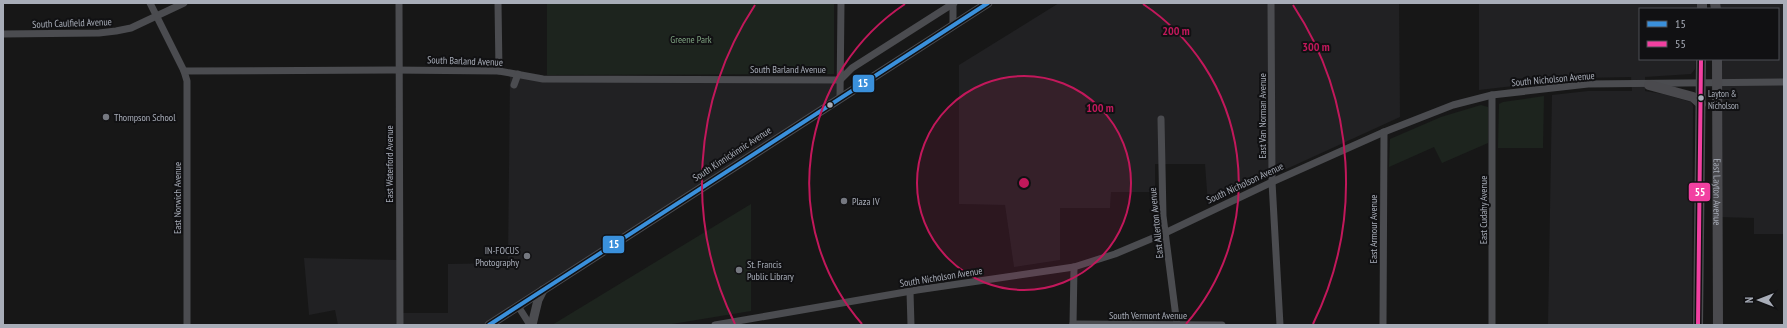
<svg xmlns="http://www.w3.org/2000/svg" width="1787" height="328" font-family="'PT Sans Narrow',sans-serif">
	<style>
		.built { fill: #212123 }
		.green { fill: #1d241e }
		.lines { fill: none; stroke-linecap: round; stroke-linejoin: round }
		.minor { stroke: #4b4c50; stroke-width: 7 }
		.tertiary { stroke: #4b4c50; stroke-width: 9 }
		.secondary { stroke: #4a4a4e; stroke-width: 10 }
		.bus-1-casing { stroke: #111113; stroke-width: 7 }
		.bus-2-casing { stroke: #111113; stroke-width: 7 }
		.bus-1 { stroke: #3a90db; stroke-width: 4 }
		.bus-2 { stroke: #f240a1; stroke-width: 4 }
		.ring { fill: none; stroke: #c2185b; stroke-width: 2 }
		.bus-dot { fill: #a8adb8; stroke: #111113; stroke-width: 1.5 }
		.poi-dot { fill: #757880; stroke: #111113; stroke-width: 1.5 }
		.labels { text-anchor: middle; dominant-baseline: central; stroke-width: 4; stroke-linejoin: round; paint-order: stroke }
		.bus-label { font-size: 9px; fill: #a8adb8; stroke: #111113; text-anchor: start }
		.street-label { font-size: 10px; fill: #a8adb8; stroke: #111113 }
		.park-label { font-size: 10px; fill: #7fa381; stroke: #111113 }
		.poi-label { font-size: 10px; fill: #a8adb8; stroke: #111113; text-anchor: start }
		.centre { fill: #c2185b; stroke: #111113; stroke-width: 2 }
		.ring-label { font-size: 12px; text-anchor: middle; font-weight: bold; fill: #c2185b; stroke: #111113; stroke-width: 4; stroke-linejoin: round; paint-order: stroke }
		.line-badge { stroke: #111113; stroke-width: 1.5 }
		.badge-label { font-size: 11px; text-anchor: middle; font-weight: bold; fill: #fff }
	</style>
	<rect width="100%" height="100%" fill="#171717"/>
	<g class="built">
		<polygon points="1059,3 1399,3 1400,117 1208,205 1205,164 1155,164 1155,192 1111,192 1110,208 1060,208 1060,260 1014,267 1005,205 959,204 959,65"/>
		<polygon points="1479,3 1698,3 1698,9 1640,9 1640,59 1696,59 1695,69 1691,74 1645,77 1645,91 1663,94 1691,102 1693,106 1692,325 1548,325 1552,95 1588,91 1632,91 1631,77 1581,78 1479,90"/>
		<polygon points="1715,3 1784,3 1784,234 1754,234 1754,218 1718,217 1717,59 1778,59 1778,9 1716,9"/>
		<polygon points="510,73 530,77 840,80 840,98 489,325 338,325 335,310 309,315 304,258 400,260 403,313 448,313 448,264 508,263"/>
	</g>
	<g class="green">
		<polygon points="547,3 834,3 834,74 547,75"/>
		<polygon points="1544,96 1543,148 1498,148 1499,104 1503,102"/>
		<polygon points="1481,105 1488,107 1488,143 1442,163 1434,147 1389,167 1390,139 1441,117"/>
		<polygon points="751,204 751,311 666,325 552,325"/>
	</g>
	<g class="lines">
		<g class="minor">
			<polyline points="150,3 184,71 187,81 187,325"/>
			<polyline points="399,3 400,325"/>
			<polyline points="498,3 499,71"/>
			<polyline points="1271,3 1272,182 1280,325"/>
			<polyline points="953,26 953,3"/>
			<polyline points="3,34 99,33 116,31 131,28 184,3"/>
			<polyline points="184,71 392,70 499,71 543,79 840,80 852,68 954,3"/>
			<polyline points="514,85 518,74"/>
			<polyline points="1492,95 1492,325"/>
			<polyline points="840,98 841,3"/>
			<polyline points="1161,119 1163,216 1177,325"/>
			<polyline points="910,292 911,325"/>
			<polyline points="518,306 530,325"/>
			<polyline points="1073,324 1222,325"/>
			<polyline points="715,325 917,290 1074,267 1115,254 1165,233 1272,182 1384,132 1453,105 1492,95 1588,84 1784,82"/>
			<polyline points="1073,325 1074,267"/>
			<polyline points="1383,325 1384,132"/>
		</g>
		<g class="tertiary">
			<polyline points="489,325 988,3"/>
			<polyline points="532,325 538,300 543,290"/>
		</g>
		<g class="secondary">
			<polyline points="1715,3 1716,9"/>
			<polyline points="1702,9 1702,3"/>
			<path id="s1" d="M1717,59L1718,325"/>
			<polyline points="1649,85 1693,97 1701,104"/>
			<polyline points="1698,325 1701,59"/>
		</g>
		<g class="bus-1-casing">
			<polyline id="bus-1" points="489,325 988,3"/>
		</g>
		<g class="bus-2-casing">
			<polyline id="bus-2" points="1698,325 1701,59"/>
		</g>
		<use href="#bus-1" class="bus-1"/>
		<use href="#bus-2" class="bus-2"/>
	</g>
	<circle cx="1024" cy="183" r="107" fill="#c2185b" fill-opacity=".12"/>
	<g class="ring">
		<circle cx="1024" cy="183" r="107"/>
		<path d="M862 324A215 215 0 0 1 905 4M1143 4A215 215 0 0 1 1186 324"/>
		<path d="M735 324A322 322 0 0 1 755 5M1293 5A322 322 0 0 1 1313 324"/>
	</g>
	<g class="bus-dot">
		<circle cx="1701" cy="98" r="3.5"/>
		<circle cx="830" cy="105" r="3.5"/>
	</g>
	<g class="poi-dot">
		<circle cx="106" cy="117" r="4"/>
		<circle cx="844" cy="201" r="4"/>
		<circle cx="527" cy="256" r="4"/>
		<circle cx="739" cy="270" r="4"/>
	</g>
	<g class="labels">
		<g class="bus-label">
			<text x="1708" y="93">Layton &amp;<tspan x="1708" dy="12">Nicholson</tspan></text>
		</g>
		<g class="street-label">
			<text transform="translate(72 23) rotate(-2)">South Caulfield Avenue</text>
			<text transform="translate(465 61) rotate(2)">South Barland Avenue</text>
			<text x="788" y="69">South Barland Avenue</text>
			<text transform="translate(1553 79) rotate(-5)">South Nicholson Avenue</text>
			<text transform="translate(1262 116) rotate(-90)">East Van Norman Avenue</text>
			<text transform="translate(732 154) rotate(-33)">South Kinnickinnic Avenue</text>
			<text transform="translate(389 164) rotate(-90)">East Waterford Avenue</text>
			<text transform="translate(1245 183) rotate(-25)">South Nicholson Avenue</text>
			<text stroke="none"><textPath href="#s1" startOffset="133">East Layton Avenue</textPath></text>
			<text transform="translate(177 198) rotate(-90)">East Norwich Avenue</text>
			<text transform="translate(1483 210) rotate(-90)">East Cudahy Avenue</text>
			<text transform="translate(1156 223) rotate(-96)">East Allerton Avenue</text>
			<text transform="translate(1373 229) rotate(-90)">East Armour Avenue</text>
			<text transform="translate(941 277) rotate(-9)">South Nicholson Avenue</text>
			<text x="1148" y="315">South Vermont Avenue</text>
		</g>
		<g class="park-label">
			<text x="691" y="39">Greene Park</text>
		</g>
		<g class="poi-label">
			<text x="114" y="117">Thompson School</text>
			<text x="852" y="201">Plaza IV</text>
			<text x="519" y="250" text-anchor="end">IN-FOCUS<tspan x="519" dy="12">Photography</tspan></text>
			<text x="747" y="264">St. Francis<tspan x="747" dy="12">Public Library</tspan></text>
		</g>
	</g>
	<circle cx="1024" cy="183" r="6" class="centre"/>
	<g class="ring-label">
		<text x="1176" y="35">200 m</text>
		<text x="1316" y="51">300 m</text>
		<text x="1100" y="112">100 m</text>
	</g>
	<g class="line-badge">
		<rect x="852" y="74" width="23" height="19" rx="4" fill="#3a90db"/>
		<rect x="1688" y="182" width="23" height="20" rx="4" fill="#f240a1"/>
		<rect x="602" y="235" width="23" height="19" rx="4" fill="#3a90db"/>
	</g>
	<g class="badge-label">
		<text x="863" y="87">15</text>
		<text x="1700" y="196">55</text>
		<text x="614" y="248">15</text>
	</g>
	<rect width="1787" height="328" fill="none" stroke="#a8adb8" stroke-width="8"/>
	<rect x="1639" y="8" width="140" height="52" fill="#111113" stroke="#4d4f55"/>
	<rect x="1647" y="21" width="20" height="6" fill="#3a90db" stroke="#4d4f55"/>
	<text x="1675" y="28" font-size="12" fill="#a8adb8">15</text>
	<rect x="1647" y="41" width="20" height="6" fill="#f240a1" stroke="#4d4f55"/>
	<text x="1675" y="48" font-size="12" fill="#a8adb8">55</text>
	<g transform="translate(1759 300) rotate(270)" stroke="#111113" stroke-width="3" paint-order="stroke">
	<path d="M0-3L7 15L0 10L-7 15Z" fill="#a8adb8"/>
	<text y="-6" font-size="11" font-weight="bold" text-anchor="middle" fill="#a8adb8">N</text>
	</g>
</svg>
